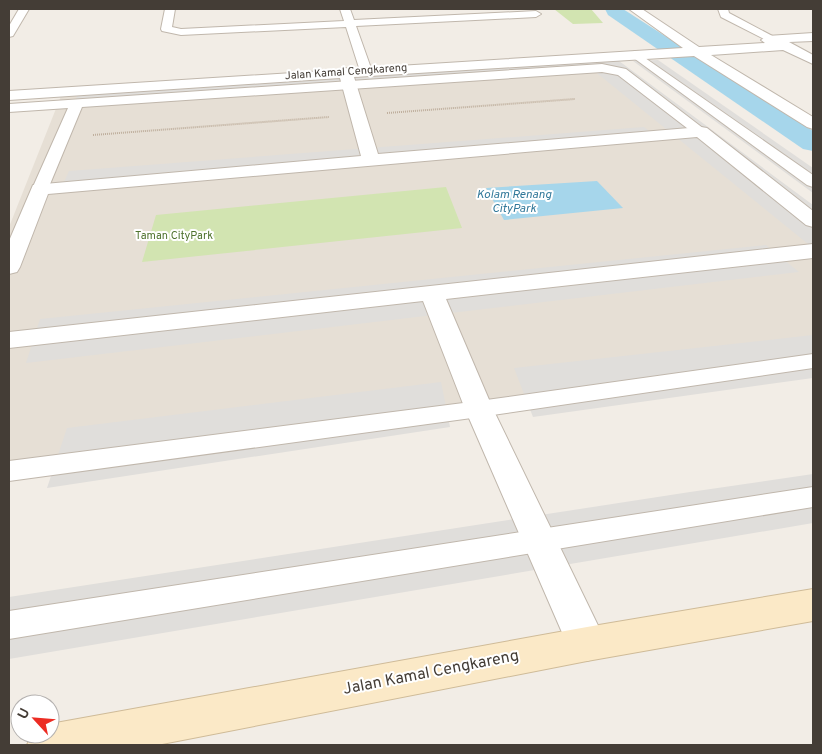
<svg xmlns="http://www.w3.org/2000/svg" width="822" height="754" font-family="Overpass,sans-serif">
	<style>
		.residential { fill: #e6dfd5 }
		.green { fill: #d2e4b1 }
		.parking { fill: #e0dedb }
		.water { fill: #a6d6eb }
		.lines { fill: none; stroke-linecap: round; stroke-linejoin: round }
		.canal { fill: #a6d6eb; fill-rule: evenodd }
		.lane-casing { stroke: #c0b7ac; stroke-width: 2 }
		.street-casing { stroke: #c0b7ac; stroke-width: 2 }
		.secondary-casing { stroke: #cfbb98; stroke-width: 2 }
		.path { stroke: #beae9c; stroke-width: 2; stroke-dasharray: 1 1; stroke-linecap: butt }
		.lane { fill: #fff; fill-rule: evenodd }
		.street { fill: #fff; fill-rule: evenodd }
		.secondary { fill: #fbe9c7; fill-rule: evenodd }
		.labels { text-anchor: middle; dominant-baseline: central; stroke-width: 4; stroke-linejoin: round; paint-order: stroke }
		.far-street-label { font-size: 11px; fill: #443d36; stroke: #fff }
		.far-park-label { font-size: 11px; fill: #4e722d; stroke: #fff }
		.far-water-label { font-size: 12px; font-style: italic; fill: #32799a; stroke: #fff }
		.near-street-label { font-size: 16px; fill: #443d36; stroke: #fff }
	</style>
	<rect width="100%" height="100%" fill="#f2ede6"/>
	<polygon class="residential" points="595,56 813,224 813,368 9,479 9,227 63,91"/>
	<g class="green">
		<polygon points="554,9 591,9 603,23 573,24"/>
		<polygon points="446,187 462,228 142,262 156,215"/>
	</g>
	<g class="parking">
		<polygon points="615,58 813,205 813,248 593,70 73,106 78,94"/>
		<polygon points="658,60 813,168 813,193 633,61"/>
		<polygon points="644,127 661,140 61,189 69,171"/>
		<polygon points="766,245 799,272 26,363 40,319"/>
		<polygon points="813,335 813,378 533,417 514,368"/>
		<polygon points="441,382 450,427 47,488 67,428"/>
		<polygon points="813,474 813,523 9,659 9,597 690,492"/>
	</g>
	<polygon class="water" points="597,181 623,208 504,220 486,188"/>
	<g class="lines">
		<polygon class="canal" points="605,9 623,9 813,131 813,151 803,149 608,15"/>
		<g class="lane-casing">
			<g id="lane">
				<polygon points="19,9 29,9 13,36 9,37 9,26"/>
				<polygon points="165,9 175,9 172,27 181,29 344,21 340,9 350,9 354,20 536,11 541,14 536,17 356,26 372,71 366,75 360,71 346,27 181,35 162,31 161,29"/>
				<polygon points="718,9 728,9 729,13 780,40 778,42 770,42 721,17"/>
				<polygon points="635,51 813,175 813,187 807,185 631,56 629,54"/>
				<polygon points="602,64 626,69 708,132 706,135 696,135 618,75 602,72 82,107 48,189 46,193 34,193 32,189 68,108 9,112 9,104"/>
				<polygon points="813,354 813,368 479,417 9,481 9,461 479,401"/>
				<polygon points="813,487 813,507 9,639 9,611"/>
			</g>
		</g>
		<g class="street-casing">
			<g id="street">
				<polygon points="629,9 642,9 699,47 765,43 761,40 767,36 813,33 813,41 789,42 813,55 813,64 783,50 711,55 813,117 813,129 807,127 694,56 354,77 378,154 701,127 707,128 813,211 813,227 806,225 697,137 48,194 20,267 17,272 9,274 9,241 33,185 361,156 340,78 9,100 9,91 339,70 345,68 350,69 683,48"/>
				<polygon points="813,244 813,258 446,299 493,409 607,644 601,656 587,661 573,656 567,644 465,409 423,301 9,348 9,332"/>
			</g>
		</g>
		<g class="secondary-casing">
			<polygon id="secondary" points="813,589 813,621 587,661 157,745 27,745 32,734 50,734 50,724 587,627"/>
		</g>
		<g class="path">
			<polyline points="387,113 575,99"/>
			<polyline points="93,135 329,117"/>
		</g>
		<use href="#lane" class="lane"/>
		<use href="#street" class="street"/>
		<use href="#secondary" class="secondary"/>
	</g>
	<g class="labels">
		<g class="far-street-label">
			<text transform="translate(346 72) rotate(-4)">Jalan Kamal Cengkareng</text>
		</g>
		<g class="far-park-label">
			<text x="174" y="236">Taman CityPark</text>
		</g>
		<g class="far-water-label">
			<text x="514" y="195">Kolam Renang<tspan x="514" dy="14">CityPark</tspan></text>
		</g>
		<g class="near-street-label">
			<text transform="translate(431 673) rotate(-11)">Jalan Kamal Cengkareng</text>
		</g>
	</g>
	<rect width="822" height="754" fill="none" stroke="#443d36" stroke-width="20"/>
	<g transform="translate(35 719) rotate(296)"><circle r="24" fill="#ffffff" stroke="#b4b1af"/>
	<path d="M0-4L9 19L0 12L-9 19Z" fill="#ec2c23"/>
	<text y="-8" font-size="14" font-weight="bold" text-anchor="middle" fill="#443d36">U</text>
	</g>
</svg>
